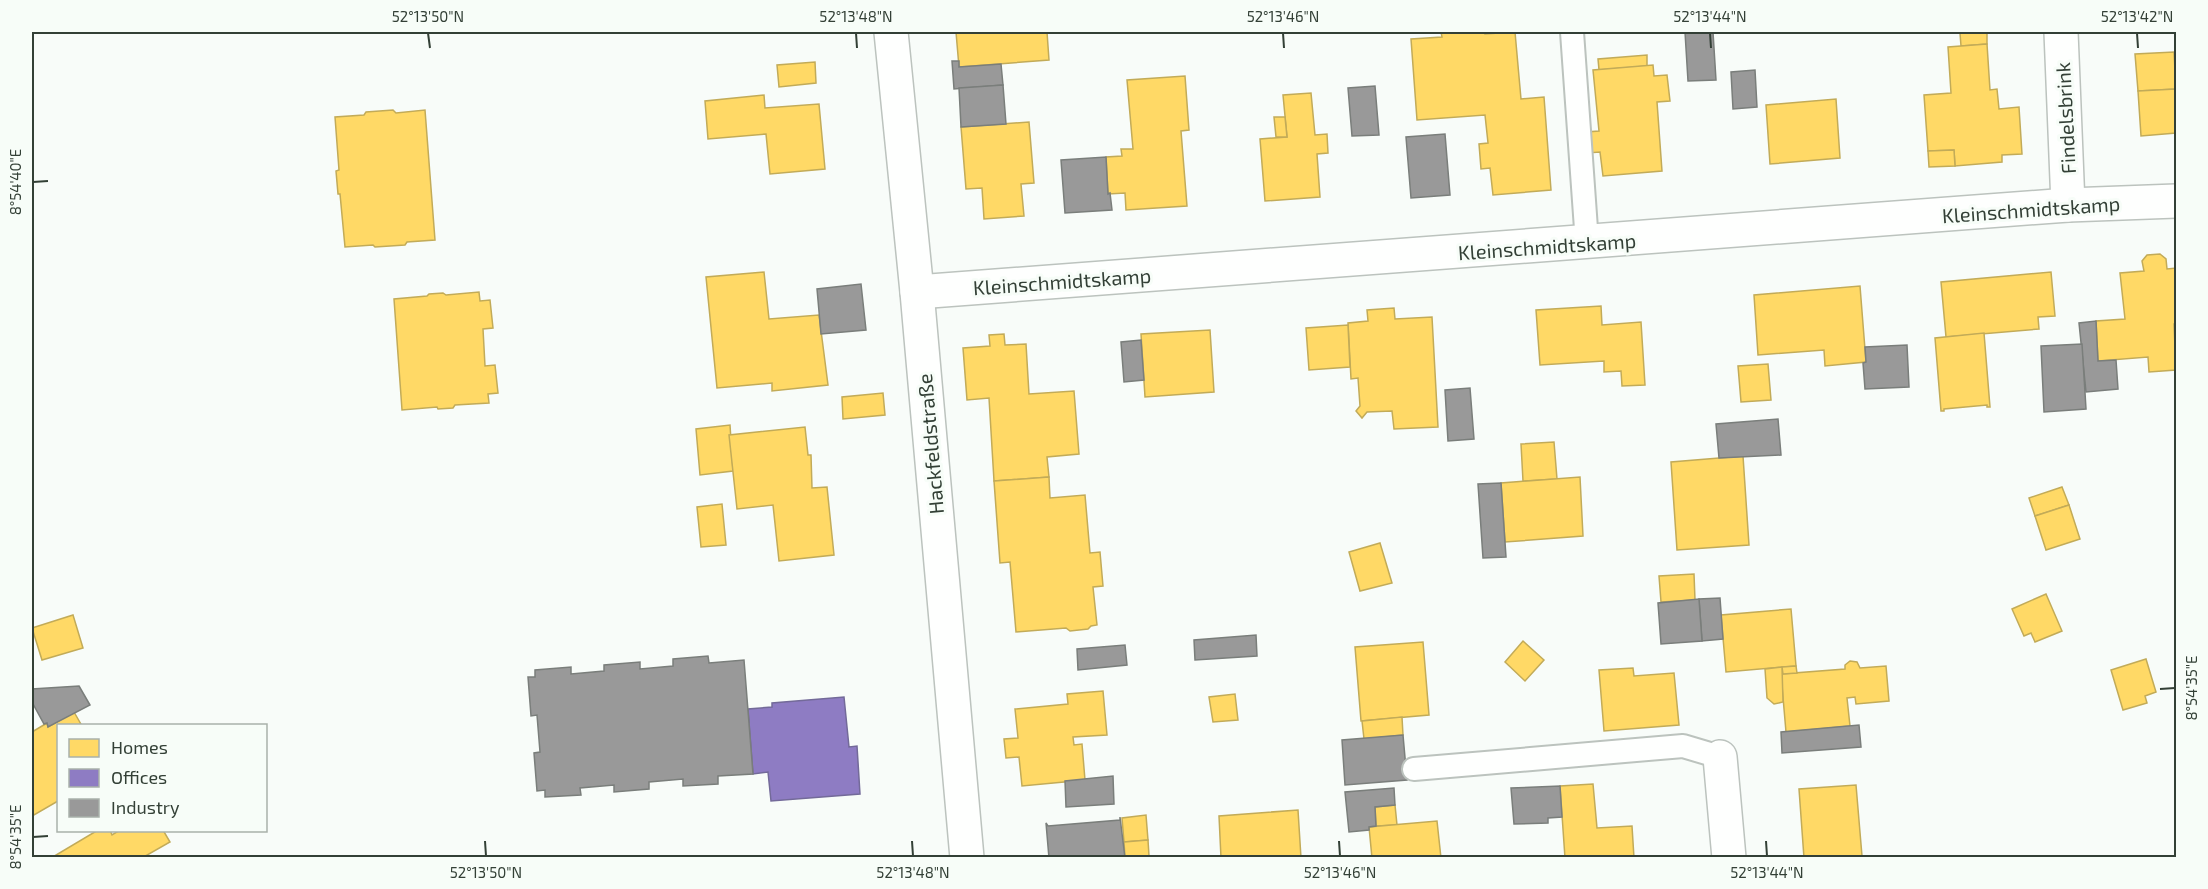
<svg xmlns="http://www.w3.org/2000/svg" width="2208" height="889" font-family="'Exo 2',sans-serif">
	<style>
		.homes { fill: #ffd966; stroke: #c2ab58; stroke-width: 1.5 }
		.offices { fill: #8e7cc3; stroke: #736a99; stroke-width: 1.5 }
		.industry { fill: #999; stroke: #7a7e7b; stroke-width: 1.5 }
		.lines { fill: none; stroke-linecap: round; stroke-linejoin: round }
		.lane-casing { stroke: #bcc3be; stroke-width: 26 }
		.street-casing { stroke: #bcc3be; stroke-width: 36 }
		.lane { stroke: #fefffe; stroke-width: 22 }
		.street { stroke: #fefffe; stroke-width: 33 }
		.ticks { fill: none; stroke: #334036; stroke-width: 2 }
		.labels { text-anchor: middle; dominant-baseline: central; stroke-width: 6; stroke-linejoin: round; paint-order: stroke }
		.street-label { font-size: 20px; fill: #334036; stroke: #f7fdf8 }
		.neatline { fill: none; stroke: #334036; stroke-width: 2 }
		.ticks-label { font-size: 15px; text-anchor: middle; fill: #334036 }
	</style>
	<rect width="100%" height="100%" fill="#f8fcf9"/>
	<g class="homes">
		<polygon points="956,32 1047,32 1049,60 959,67"/>
		<polygon points="1441,32 1485,32 1485,34 1515,32 1521,99 1544,97 1551,190 1493,195 1490,168 1481,169 1479,144 1488,143 1485,115 1417,120 1411,39 1442,37"/>
		<polygon points="1987,32 1987,44 1961,46 1960,33"/>
		<polygon points="1987,44 1990,90 1997,89 1999,109 2019,107 2022,154 2002,155 2002,162 1955,166 1954,150 1928,151 1924,95 1951,93 1948,47"/>
		<polygon points="2174,52 2176,89 2138,91 2135,54"/>
		<polygon points="1647,55 1647,66 1599,70 1598,59"/>
		<polygon points="815,62 816,83 779,87 777,65"/>
		<polygon points="1653,65 1654,76 1667,75 1670,101 1657,102 1662,171 1603,176 1600,152 1587,153 1586,132 1599,131 1593,70"/>
		<polygon points="1185,76 1189,130 1181,131 1187,206 1126,210 1125,193 1108,194 1106,157 1122,156 1121,149 1133,149 1127,80"/>
		<polygon points="2176,89 2176,133 2141,136 2138,91"/>
		<polygon points="1311,93 1315,135 1327,134 1328,153 1317,154 1320,197 1265,201 1260,139 1287,137 1283,95"/>
		<polygon points="764,95 765,108 819,104 825,169 770,174 766,134 708,139 705,101"/>
		<polygon points="1836,99 1840,158 1770,164 1766,105"/>
		<polygon points="393,110 396,113 425,110 435,240 407,242 405,245 375,247 373,245 345,247 340,194 338,194 336,171 339,170 335,117 364,115 366,112"/>
		<polygon points="1274,117 1285,117 1287,137 1276,137"/>
		<polygon points="1029,122 1034,183 1021,184 1024,216 984,219 982,188 966,189 961,127"/>
		<polygon points="1954,150 1955,166 1929,167 1928,151"/>
		<polygon points="2160,254 2166,259 2167,269 2176,268 2176,324 2174,324 2176,370 2149,372 2148,357 2098,361 2096,321 2125,319 2120,273 2144,271 2142,261 2147,255"/>
		<polygon points="764,272 769,319 819,315 828,385 772,391 772,383 717,388 706,277"/>
		<polygon points="2051,272 2055,316 2038,317 2039,329 1946,337 1941,282"/>
		<polygon points="1860,286 1866,362 1825,366 1824,350 1758,355 1754,295"/>
		<polygon points="479,292 480,301 490,300 493,328 483,329 485,366 495,365 498,393 488,394 489,403 455,405 453,408 438,409 437,407 402,410 394,299 427,296 429,294 443,293 446,295"/>
		<polygon points="1601,306 1602,325 1641,322 1645,385 1622,386 1621,371 1604,372 1604,361 1540,365 1536,310"/>
		<polygon points="1394,308 1395,319 1432,317 1438,427 1394,429 1392,411 1367,412 1362,418 1356,411 1360,406 1358,378 1351,379 1348,323 1368,321 1367,310"/>
		<polygon points="1348,325 1350,367 1309,370 1306,328"/>
		<polygon points="1210,330 1214,392 1145,397 1141,334"/>
		<polygon points="1984,333 1990,407 1987,407 1987,405 1944,409 1944,411 1941,411 1935,338"/>
		<polygon points="1004,334 1005,345 1026,344 1029,394 1074,391 1079,454 1047,457 1049,477 994,481 989,398 967,400 963,348 990,346 989,335"/>
		<polygon points="1768,364 1771,400 1741,402 1738,366"/>
		<polygon points="883,393 885,415 843,419 842,397"/>
		<polygon points="730,425 733,471 700,475 696,429"/>
		<polygon points="805,427 808,455 811,455 812,488 827,487 834,555 779,561 773,505 737,509 729,435"/>
		<polygon points="1554,442 1557,479 1523,481 1521,444"/>
		<polygon points="1743,456 1749,545 1677,550 1671,462"/>
		<polygon points="1049,477 1050,498 1085,495 1090,553 1100,552 1103,586 1093,587 1097,625 1091,626 1088,629 1070,631 1066,628 1016,632 1010,562 1000,563 994,481"/>
		<polygon points="1580,477 1583,536 1505,542 1501,483"/>
		<polygon points="2062,487 2069,505 2035,516 2029,498"/>
		<polygon points="722,504 726,545 701,547 697,507"/>
		<polygon points="2069,505 2080,539 2046,550 2035,516"/>
		<polygon points="1380,543 1392,583 1360,591 1349,552"/>
		<polygon points="1694,574 1695,600 1661,602 1659,576"/>
		<polygon points="2046,594 2062,631 2035,642 2031,633 2024,636 2012,609"/>
		<polygon points="1791,609 1796,666 1726,672 1721,615"/>
		<polygon points="73,615 83,648 42,660 32,628"/>
		<polygon points="1523,641 1544,660 1525,681 1505,662"/>
		<polygon points="1423,642 1429,715 1361,721 1355,647"/>
		<polygon points="2146,659 2156,692 2145,696 2147,703 2123,710 2111,670"/>
		<polygon points="1850,661 1857,662 1860,668 1886,666 1889,701 1856,704 1855,697 1847,698 1850,726 1786,732 1781,674 1845,669 1845,665"/>
		<polygon points="1796,666 1797,673 1783,674 1782,667"/>
		<polygon points="1782,667 1783,702 1774,704 1767,698 1765,669"/>
		<polygon points="1633,668 1634,676 1674,673 1679,725 1604,731 1599,670"/>
		<polygon points="1103,691 1107,735 1073,737 1074,745 1082,744 1085,780 1022,786 1019,757 1006,758 1004,739 1018,738 1015,709 1068,704 1067,694"/>
		<polygon points="1235,694 1238,720 1213,722 1209,697"/>
		<polygon points="74,712 82,726 58,726 58,801 34,815 32,811 32,732 47,723 48,727"/>
		<polygon points="1402,717 1403,735 1364,739 1362,721"/>
		<polygon points="1593,784 1597,828 1632,826 1634,858 1565,858 1560,786"/>
		<polygon points="1856,785 1862,856 1804,858 1799,789"/>
		<polygon points="1395,805 1397,825 1376,826 1375,807"/>
		<polygon points="1298,810 1301,858 1221,858 1219,816"/>
		<polygon points="1146,815 1148,840 1124,842 1122,818"/>
		<polygon points="1437,821 1441,858 1372,858 1369,827"/>
		<polygon points="98,830 110,830 112,835 120,830 163,830 170,842 142,858 51,858"/>
		<polygon points="1148,840 1149,856 1125,858 1124,842"/>
	</g>
	<polygon class="offices" points="844,697 849,747 857,746 860,794 771,801 768,772 753,774 748,709 772,707 772,703"/>
	<g class="industry">
		<polygon points="1685,32 1713,32 1716,80 1688,81"/>
		<polygon points="952,61 959,61 959,67 1001,64 1003,85 954,89"/>
		<polygon points="1755,70 1757,107 1733,109 1731,72"/>
		<polygon points="1003,85 1006,124 961,127 959,88"/>
		<polygon points="1375,86 1379,135 1352,136 1348,88"/>
		<polygon points="1445,134 1450,195 1411,198 1406,137"/>
		<polygon points="1106,157 1108,194 1110,193 1112,210 1065,213 1061,160"/>
		<polygon points="861,284 866,330 821,334 817,289"/>
		<polygon points="2096,321 2098,361 2116,360 2118,389 2086,392 2079,323"/>
		<polygon points="1141,340 1144,380 1124,382 1121,342"/>
		<polygon points="2082,344 2086,409 2044,412 2041,346"/>
		<polygon points="1907,345 1909,387 1865,389 1863,363 1866,362 1865,347"/>
		<polygon points="1470,388 1474,439 1448,441 1445,390"/>
		<polygon points="1778,419 1781,455 1719,458 1716,424"/>
		<polygon points="1501,483 1506,557 1483,558 1478,484"/>
		<polygon points="1720,598 1723,639 1702,641 1699,599"/>
		<polygon points="1699,599 1702,641 1661,644 1658,603"/>
		<polygon points="1256,635 1257,656 1195,660 1194,640"/>
		<polygon points="1125,645 1127,665 1078,670 1077,649"/>
		<polygon points="708,656 709,663 744,660 753,774 718,776 718,784 683,786 683,779 649,782 649,789 614,792 614,785 580,788 581,795 545,797 545,790 537,791 534,753 540,752 537,715 531,716 528,677 535,677 535,670 571,667 571,674 604,671 604,665 640,662 640,669 673,666 673,659"/>
		<polygon points="79,686 90,705 48,727 47,723 44,724 32,702 32,689"/>
		<polygon points="1859,725 1861,747 1782,753 1781,732"/>
		<polygon points="1403,735 1407,780 1345,785 1342,740"/>
		<polygon points="1113,776 1114,804 1066,807 1065,781"/>
		<polygon points="1560,786 1562,817 1548,818 1548,823 1514,824 1511,788"/>
		<polygon points="1394,788 1395,805 1375,807 1376,826 1369,827 1369,830 1349,832 1345,792"/>
		<polygon points="1120,817 1125,858 1049,858 1046,823 1048,826 1120,820"/>
	</g>
	<g class="lines">
		<g class="lane-casing">
			<g id="lane">
				<polyline points="1572,32 1587,243"/>
				<polyline points="1414,769 1683,746 1720,757"/>
			</g>
		</g>
		<g class="street-casing">
			<g id="street">
				<polyline points="891,32 917,292 967,858"/>
				<polyline points="2061,32 2068,205"/>
				<polyline points="917,292 2068,205 2176,201"/>
				<polyline points="1720,757 1729,858"/>
			</g>
		</g>
		<use href="#lane" class="lane"/>
		<use href="#street" class="street"/>
	</g>
	<path class="ticks" d="M428,33L430,48M856,33L857,48M1283,33L1284,48M1710,33L1711,48M2137,33L2138,48M33,182L48,181M2160,689L2175,688M33,837L48,836M485,841L486,856M912,841L913,856M1339,841L1340,856M1766,841L1767,856"/>
	<g class="labels">
		<g class="street-label">
			<text transform="translate(2065 118) rotate(-93)">Findelsbrink</text>
			<text transform="translate(2031 209) rotate(-4)">Kleinschmidtskamp</text>
			<text transform="translate(1547 246) rotate(-4)">Kleinschmidtskamp</text>
			<text transform="translate(1062 281) rotate(-4)">Kleinschmidtskamp</text>
			<text transform="translate(930 444) rotate(-95)">Hackfeldstraße</text>
		</g>
	</g>
	<rect width="2208" height="889" fill="none" stroke="#f7fdf8" stroke-width="66"/>
	<rect x="57" y="724" width="210" height="108" fill="#f7fdf8" stroke="#a9b1aa" stroke-width="1.5"/>
	<rect x="69" y="739" width="30" height="18" fill="#ffd966" stroke="#a9b1aa" stroke-width="1.5"/>
	<text x="111" y="754" font-size="18" fill="#334036">Homes</text>
	<rect x="69" y="769" width="30" height="18" fill="#8e7cc3" stroke="#a9b1aa" stroke-width="1.5"/>
	<text x="111" y="784" font-size="18" fill="#334036">Offices</text>
	<rect x="69" y="799" width="30" height="18" fill="#999999" stroke="#a9b1aa" stroke-width="1.5"/>
	<text x="111" y="814" font-size="18" fill="#334036">Industry</text>
	<rect x="33" y="33" width="2142" height="823" class="neatline"/>
	<g class="ticks-label">
		<text x="428" y="22">52°13'50"N</text>
		<text x="856" y="22">52°13'48"N</text>
		<text x="1283" y="22">52°13'46"N</text>
		<text x="1710" y="22">52°13'44"N</text>
		<text x="2137" y="22">52°13'42"N</text>
		<text transform="translate(16 182) rotate(-90)" y="5">8°54'40"E</text>
		<text transform="translate(2192 688) rotate(-90)" y="5">8°54'35"E</text>
		<text transform="translate(16 837) rotate(-90)" y="5">8°54'35"E</text>
		<text x="486" y="878">52°13'50"N</text>
		<text x="913" y="878">52°13'48"N</text>
		<text x="1340" y="878">52°13'46"N</text>
		<text x="1767" y="878">52°13'44"N</text>
	</g>
</svg>
